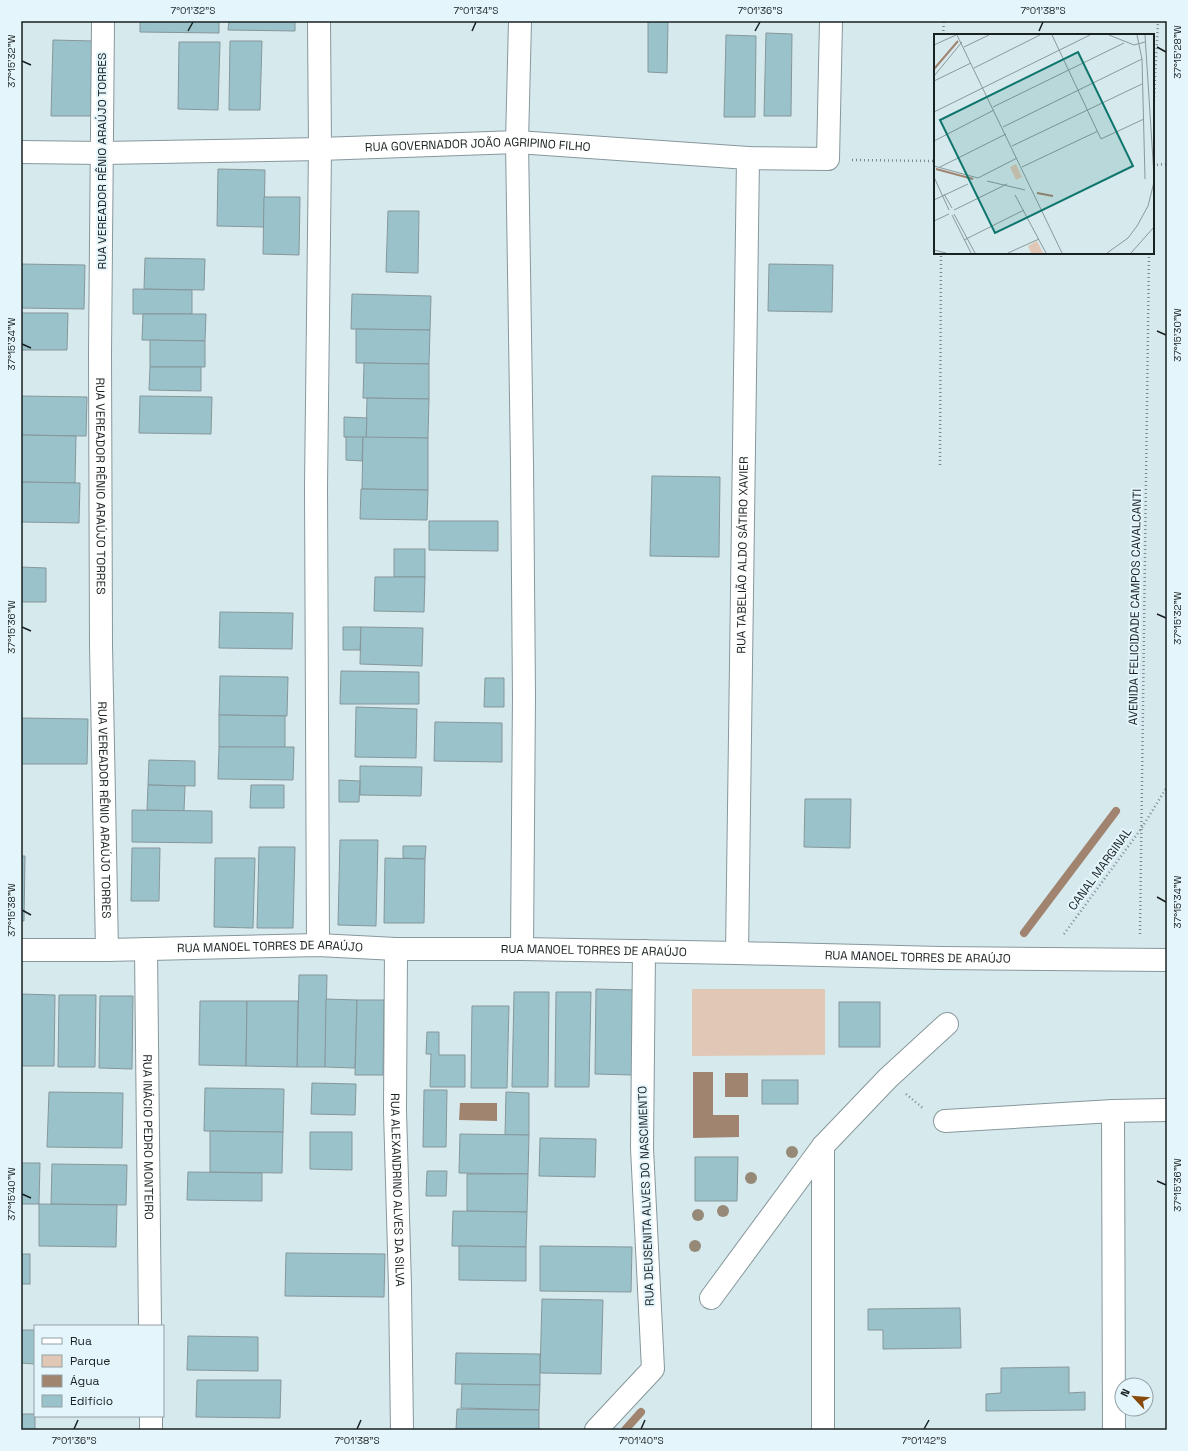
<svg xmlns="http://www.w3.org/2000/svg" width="1188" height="1451" font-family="'Space Grotesk',sans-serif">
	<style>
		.green { fill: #e1c8b6 }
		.water { fill: #a08470 }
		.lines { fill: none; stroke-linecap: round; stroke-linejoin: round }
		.stream { stroke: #a08470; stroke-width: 8 }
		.building { fill: #9ac2cb; stroke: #86979b }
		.minor-casing { stroke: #87989c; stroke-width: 24 }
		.path { stroke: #7d8a8d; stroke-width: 2.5; stroke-dasharray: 1 3; stroke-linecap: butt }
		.minor { stroke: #fff; stroke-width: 22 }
		.tree { fill: #978978 }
		.ticks { fill: none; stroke: #192021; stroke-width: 1.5 }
		.labels { text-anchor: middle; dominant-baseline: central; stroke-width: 4; stroke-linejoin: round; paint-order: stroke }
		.street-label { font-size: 12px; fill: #192021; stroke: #e4f6fb }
		.inset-river { fill: none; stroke: #a08470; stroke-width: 2 }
		.inset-road { fill: none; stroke: #8a999b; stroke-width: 1 }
		.view { fill: #0f766e; fill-opacity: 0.15; stroke: #0f766e; stroke-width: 2 }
		.inset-edge { fill: none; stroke: #192021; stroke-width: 2 }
		.neatline { fill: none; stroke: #192021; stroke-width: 1.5 }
		.ticks-label { font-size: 10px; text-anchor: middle; fill: #192021 }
	</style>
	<rect width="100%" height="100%" fill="#d6e9ed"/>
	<polygon class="green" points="692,989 825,989 825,1055 692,1056"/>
	<g class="water">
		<polygon points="693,1072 713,1072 713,1115 739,1115 739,1137 693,1138"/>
		<rect x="725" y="1073" width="23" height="24"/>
		<polygon points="460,1103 497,1103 497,1121 459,1120"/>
	</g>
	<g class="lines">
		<g class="stream">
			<polyline points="1024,933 1116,811"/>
			<polyline points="625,1430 641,1412"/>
		</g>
	</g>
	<g class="building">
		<polygon points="140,21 219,21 219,33 140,32"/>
		<polygon points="229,21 295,21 295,31 228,30"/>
		<polygon points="648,21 668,21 667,73 648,72"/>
		<polygon points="766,33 792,34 791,116 764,116"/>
		<polygon points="726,35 756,36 755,117 724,117"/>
		<polygon points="53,40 93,41 92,116 51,116"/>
		<polygon points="230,41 262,41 260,110 229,110"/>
		<polygon points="179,42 220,42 218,110 178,109"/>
		<polygon points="218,169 265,170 264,227 217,226"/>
		<polygon points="264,197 300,197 299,255 263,254"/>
		<polygon points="388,211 419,211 418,273 386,272"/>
		<polygon points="145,258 205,259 204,290 144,289"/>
		<polygon points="21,264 85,265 84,309 21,308"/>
		<polygon points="769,264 833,265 832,312 768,311"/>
		<polygon points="133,289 192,290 192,314 133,314"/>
		<polygon points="352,294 431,296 430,330 351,329"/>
		<polygon points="21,313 68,313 67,350 21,350"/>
		<polygon points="143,314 206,314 205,341 142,340"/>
		<polygon points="356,329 430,330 429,364 356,363"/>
		<polygon points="150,340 205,341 205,367 150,367"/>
		<polygon points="364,363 429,364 429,399 363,398"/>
		<polygon points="150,367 201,367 201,391 149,390"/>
		<polygon points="21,396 87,397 86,436 21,435"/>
		<polygon points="140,396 212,397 211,434 139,433"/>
		<polygon points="367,398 429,399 428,438 366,438"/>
		<polygon points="344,417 367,418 366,438 344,437"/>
		<polygon points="21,435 76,436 75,483 21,482"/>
		<polygon points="346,437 363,437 362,461 346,460"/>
		<polygon points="363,437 428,438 428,490 362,489"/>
		<polygon points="652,476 720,477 719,557 650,556"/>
		<polygon points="21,482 80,483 79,523 21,522"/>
		<polygon points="361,489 428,490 427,520 360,519"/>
		<polygon points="429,521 498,521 498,551 429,550"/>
		<rect x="394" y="549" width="31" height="28"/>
		<polygon points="21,567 46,568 46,602 21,602"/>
		<polygon points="375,577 425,577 424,612 374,611"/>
		<polygon points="220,612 293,613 292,649 219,648"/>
		<polygon points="343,627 361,627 360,650 343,650"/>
		<polygon points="361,627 423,628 422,666 360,664"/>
		<polygon points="341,671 419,672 419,704 340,704"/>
		<polygon points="220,676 288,677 287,716 219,715"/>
		<polygon points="485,678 504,678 504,707 484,707"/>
		<polygon points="356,707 417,709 416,758 355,757"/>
		<polygon points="219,715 285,716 285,748 219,747"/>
		<polygon points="21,718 88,719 87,764 21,764"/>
		<polygon points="435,722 502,723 502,762 434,761"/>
		<polygon points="219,747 294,747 293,780 218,779"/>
		<polygon points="149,760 195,761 195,786 148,785"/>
		<polygon points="360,766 422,767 421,796 360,795"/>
		<polygon points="339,780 360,781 359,802 339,802"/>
		<polygon points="148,785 185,786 184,811 147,810"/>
		<polygon points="251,785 284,785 284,808 250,808"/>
		<polygon points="805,799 851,799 850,848 804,847"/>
		<polygon points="132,810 212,811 212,843 132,842"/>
		<polygon points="340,840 378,840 376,926 338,925"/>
		<polygon points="403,846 426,846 425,859 403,858"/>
		<polygon points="259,847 295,847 293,928 257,928"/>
		<polygon points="132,848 160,848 159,901 131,901"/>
		<polygon points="21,856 25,856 24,921 21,921"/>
		<polygon points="215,858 255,858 253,928 214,927"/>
		<polygon points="385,858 425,859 424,923 384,923"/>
		<polygon points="299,975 327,975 325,1067 297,1067"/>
		<polygon points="596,989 634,990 633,1075 595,1074"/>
		<polygon points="514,992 549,992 548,1087 512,1087"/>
		<polygon points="556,992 591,992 589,1087 555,1087"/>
		<polygon points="21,994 55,995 54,1066 21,1066"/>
		<polygon points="59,995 96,995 95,1067 58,1067"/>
		<polygon points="100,996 133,996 132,1069 99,1068"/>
		<polygon points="326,999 357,1000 355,1068 325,1067"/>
		<polygon points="357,1000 384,1000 383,1075 355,1075"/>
		<polygon points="200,1001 247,1001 246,1066 199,1065"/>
		<polygon points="247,1001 298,1001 297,1067 246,1066"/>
		<rect x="839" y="1002" width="41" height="45"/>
		<polygon points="472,1006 509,1006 507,1088 471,1088"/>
		<polygon points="427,1032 439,1032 439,1055 465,1055 465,1087 430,1087 431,1054 426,1054"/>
		<rect x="762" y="1080" width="36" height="24"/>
		<polygon points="312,1083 356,1084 355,1115 311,1114"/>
		<polygon points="205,1088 284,1089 283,1132 204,1131"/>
		<polygon points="424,1090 447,1090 446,1147 423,1147"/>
		<polygon points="49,1092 123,1093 122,1148 47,1147"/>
		<polygon points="506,1092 529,1093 529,1135 505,1135"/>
		<polygon points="210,1131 283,1132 282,1173 210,1172"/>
		<polygon points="310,1132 352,1132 352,1170 310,1169"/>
		<polygon points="460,1134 529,1135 528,1174 459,1173"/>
		<polygon points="540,1138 596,1139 595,1177 539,1176"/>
		<polygon points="695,1157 738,1157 737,1201 695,1201"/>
		<polygon points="21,1163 40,1163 39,1204 21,1204"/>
		<polygon points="52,1164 127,1165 126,1205 51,1204"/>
		<polygon points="427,1171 447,1171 446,1196 426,1196"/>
		<polygon points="188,1172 262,1173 262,1201 187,1200"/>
		<polygon points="467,1174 528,1174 527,1212 467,1211"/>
		<polygon points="39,1204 117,1205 116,1247 39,1246"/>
		<polygon points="453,1211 527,1212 526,1247 452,1246"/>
		<polygon points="459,1246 526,1247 526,1281 459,1280"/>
		<polygon points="540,1246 632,1247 631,1292 540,1291"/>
		<polygon points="286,1253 385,1254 384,1297 285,1296"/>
		<rect x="21" y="1254" width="9" height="30"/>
		<polygon points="542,1299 603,1300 601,1374 540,1373"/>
		<polygon points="960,1308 961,1348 883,1349 883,1330 868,1330 868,1309"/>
		<polygon points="21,1330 35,1330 35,1364 21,1363"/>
		<polygon points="188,1336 258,1337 258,1371 187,1370"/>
		<polygon points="456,1353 540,1354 540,1385 455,1384"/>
		<polygon points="1069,1367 1069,1393 1085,1392 1085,1410 986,1411 986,1394 1001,1393 1001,1368"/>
		<polygon points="197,1380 281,1380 280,1418 196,1417"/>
		<polygon points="462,1384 540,1385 539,1410 461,1408"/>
		<polygon points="457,1409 539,1410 539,1430 456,1430"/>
		<rect x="21" y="1414" width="14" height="16"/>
	</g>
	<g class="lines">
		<g class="minor-casing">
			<g id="minor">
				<path id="s1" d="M103,21L100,354L101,645L107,950"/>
				<polyline points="520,21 517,142 522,463 524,696 522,949"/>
				<path id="s2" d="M21,152L102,153L320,149L517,142L748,158L828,159L831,21"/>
				<polyline points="318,945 316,487 320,149 319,21"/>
				<path id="s3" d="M146,949L150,1326"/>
				<path id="s4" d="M396,949L395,1111L400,1286L402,1430"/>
				<path id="s5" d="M21,950H107L318,945L396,949H522L737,953L941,958L1167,960"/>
				<path id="s6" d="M737,953L748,158"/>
				<polyline points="1113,1111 1114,1430"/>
				<polyline points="945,1121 1113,1111 1167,1110"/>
				<polyline points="711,1298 823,1146 888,1078 947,1024"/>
				<polyline points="151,1416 151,1430"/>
				<polyline points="596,1430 653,1369 642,1148 644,951"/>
				<polyline points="823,1430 823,1146"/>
			</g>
		</g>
		<g class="path">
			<polyline points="943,35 944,21"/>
			<polyline points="1153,117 1158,21"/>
			<polyline points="852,160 935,161"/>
			<polyline points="1153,165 1167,164"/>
			<polyline points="940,465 941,253"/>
			<polyline points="1064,934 1141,829 1167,787"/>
			<polyline points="1140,934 1149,253"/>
			<polyline points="906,1094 924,1109"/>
		</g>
		<use href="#minor" class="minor"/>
	</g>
	<g class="tree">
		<circle cx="792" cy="1152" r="6"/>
		<circle cx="751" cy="1178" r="6"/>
		<circle cx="723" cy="1211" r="6"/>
		<circle cx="698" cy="1215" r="6"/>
		<circle cx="695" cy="1246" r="6"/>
	</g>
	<path class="ticks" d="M188,31L193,22M472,31L476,22M755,31L760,22M1039,31L1043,22M1157,47L1166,52M22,61L31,65M1157,331L1166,335M22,344L31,348M1157,614L1166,618M22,627L31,631M1157,897L1166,902M22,910L31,915M1157,1181L1166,1185M22,1194L31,1198M74,1429L78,1420M357,1429L361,1420M641,1429L645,1420M924,1429L929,1420"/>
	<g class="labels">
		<g class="street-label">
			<text stroke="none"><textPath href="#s2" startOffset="457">RUA GOVERNADOR JOÃO AGRIPINO FILHO</textPath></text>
			<text transform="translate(102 161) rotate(-90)">RUA VEREADOR RÊNIO ARAÚJO TORRES</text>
			<text stroke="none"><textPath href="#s1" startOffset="465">RUA VEREADOR RÊNIO ARAÚJO TORRES</textPath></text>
			<text stroke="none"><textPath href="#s6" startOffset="398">RUA TABELIÃO ALDO SÁTIRO XAVIER</textPath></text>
			<text transform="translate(1135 607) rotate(-89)">AVENIDA FELICIDADE CAMPOS CAVALCANTI</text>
			<text stroke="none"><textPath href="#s1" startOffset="789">RUA VEREADOR RÊNIO ARAÚJO TORRES</textPath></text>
			<text transform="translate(1100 869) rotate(-54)">CANAL MARGINAL</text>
			<text stroke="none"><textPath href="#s5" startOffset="249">RUA MANOEL TORRES DE ARAÚJO</textPath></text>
			<text stroke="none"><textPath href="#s5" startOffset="573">RUA MANOEL TORRES DE ARAÚJO</textPath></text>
			<text stroke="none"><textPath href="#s5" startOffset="897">RUA MANOEL TORRES DE ARAÚJO</textPath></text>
			<text stroke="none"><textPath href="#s3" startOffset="188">RUA INÁCIO PEDRO MONTEIRO</textPath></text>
			<text stroke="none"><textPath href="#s4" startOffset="241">RUA ALEXANDRINO ALVES DA SILVA</textPath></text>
			<text transform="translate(646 1196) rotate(-92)">RUA DEUSENITA ALVES DO NASCIMENTO</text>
		</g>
	</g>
	<g transform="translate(934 34)">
		<rect width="220" height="220" fill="#d6e9ed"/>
		<path d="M82,130L88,143L82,146L76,133ZM103,207L109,219H97L94,212Z" fill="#e1c8b6"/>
		<path class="inset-river" d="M0,35L24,7M2,135L39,145M103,159L119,162"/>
		<path class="inset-road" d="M23,1L128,219M118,1L167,105L210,85M175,1L200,11L211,8M203,1L208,25L211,145M211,1L220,142M0,11L22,1M30,13L55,1M40,34L106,1M0,42L28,8M0,47L37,29M59,73L190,9M0,78L156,1M69,93L208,25M0,107L60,76M78,112L208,50M0,132L44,144L83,124M6,133L72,100M88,133L164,97M0,143L15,176M53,147L91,156M10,160L18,174M81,161L112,219M0,166L34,150M20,176L73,150M20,180L41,219M18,181L37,219M0,187L15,180M30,206L90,176M0,216L12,219M74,219L105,205M173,219L194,204L203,192L214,172L220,148M197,219L220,193"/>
		<path class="view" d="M144,18L199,132L61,199L6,86Z"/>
		<rect width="220" height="220" class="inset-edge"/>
	</g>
	<rect width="1188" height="1451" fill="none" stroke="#e4f6fb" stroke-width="44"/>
	<rect x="34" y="1325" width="130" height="92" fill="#e4f6fb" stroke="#93a0a4"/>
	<rect x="42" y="1338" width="20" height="6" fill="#ffffff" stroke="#93a0a4"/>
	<text x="70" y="1345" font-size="12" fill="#192021">Rua</text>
	<rect x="42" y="1355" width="20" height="12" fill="#e1c8b6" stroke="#93a0a4"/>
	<text x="70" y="1365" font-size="12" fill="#192021">Parque</text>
	<rect x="42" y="1375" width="20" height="12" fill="#a08470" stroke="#93a0a4"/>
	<text x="70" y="1385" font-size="12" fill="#192021">Água</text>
	<rect x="42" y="1395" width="20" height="12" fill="#9ac2cb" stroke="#93a0a4"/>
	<text x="70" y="1405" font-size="12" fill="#192021">Edifício</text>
	<g transform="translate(1134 1397) rotate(296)"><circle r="19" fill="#e4f6fb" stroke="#93a0a4"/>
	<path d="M0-3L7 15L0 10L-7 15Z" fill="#874a0a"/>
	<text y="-6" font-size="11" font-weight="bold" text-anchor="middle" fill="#192021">N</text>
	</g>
	<rect x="22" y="22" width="1144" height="1407" class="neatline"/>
	<g class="ticks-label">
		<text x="193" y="14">7°01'32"S</text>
		<text x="476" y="14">7°01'34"S</text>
		<text x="760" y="14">7°01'36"S</text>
		<text x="1043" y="14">7°01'38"S</text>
		<text transform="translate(1177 52) rotate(-90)" y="4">37°15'28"W</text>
		<text transform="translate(11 61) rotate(-90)" y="4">37°15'32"W</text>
		<text transform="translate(1177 335) rotate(-90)" y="4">37°15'30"W</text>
		<text transform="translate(11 344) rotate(-90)" y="4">37°15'34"W</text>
		<text transform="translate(1177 618) rotate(-90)" y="4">37°15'32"W</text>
		<text transform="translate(11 627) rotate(-90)" y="4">37°15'36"W</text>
		<text transform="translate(1177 902) rotate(-90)" y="4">37°15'34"W</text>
		<text transform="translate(11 910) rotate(-90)" y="4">37°15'38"W</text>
		<text transform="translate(1177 1185) rotate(-90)" y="4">37°15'36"W</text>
		<text transform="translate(11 1194) rotate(-90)" y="4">37°15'40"W</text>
		<text x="74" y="1444">7°01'36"S</text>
		<text x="357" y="1444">7°01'38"S</text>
		<text x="641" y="1444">7°01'40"S</text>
		<text x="924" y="1444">7°01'42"S</text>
	</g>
</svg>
